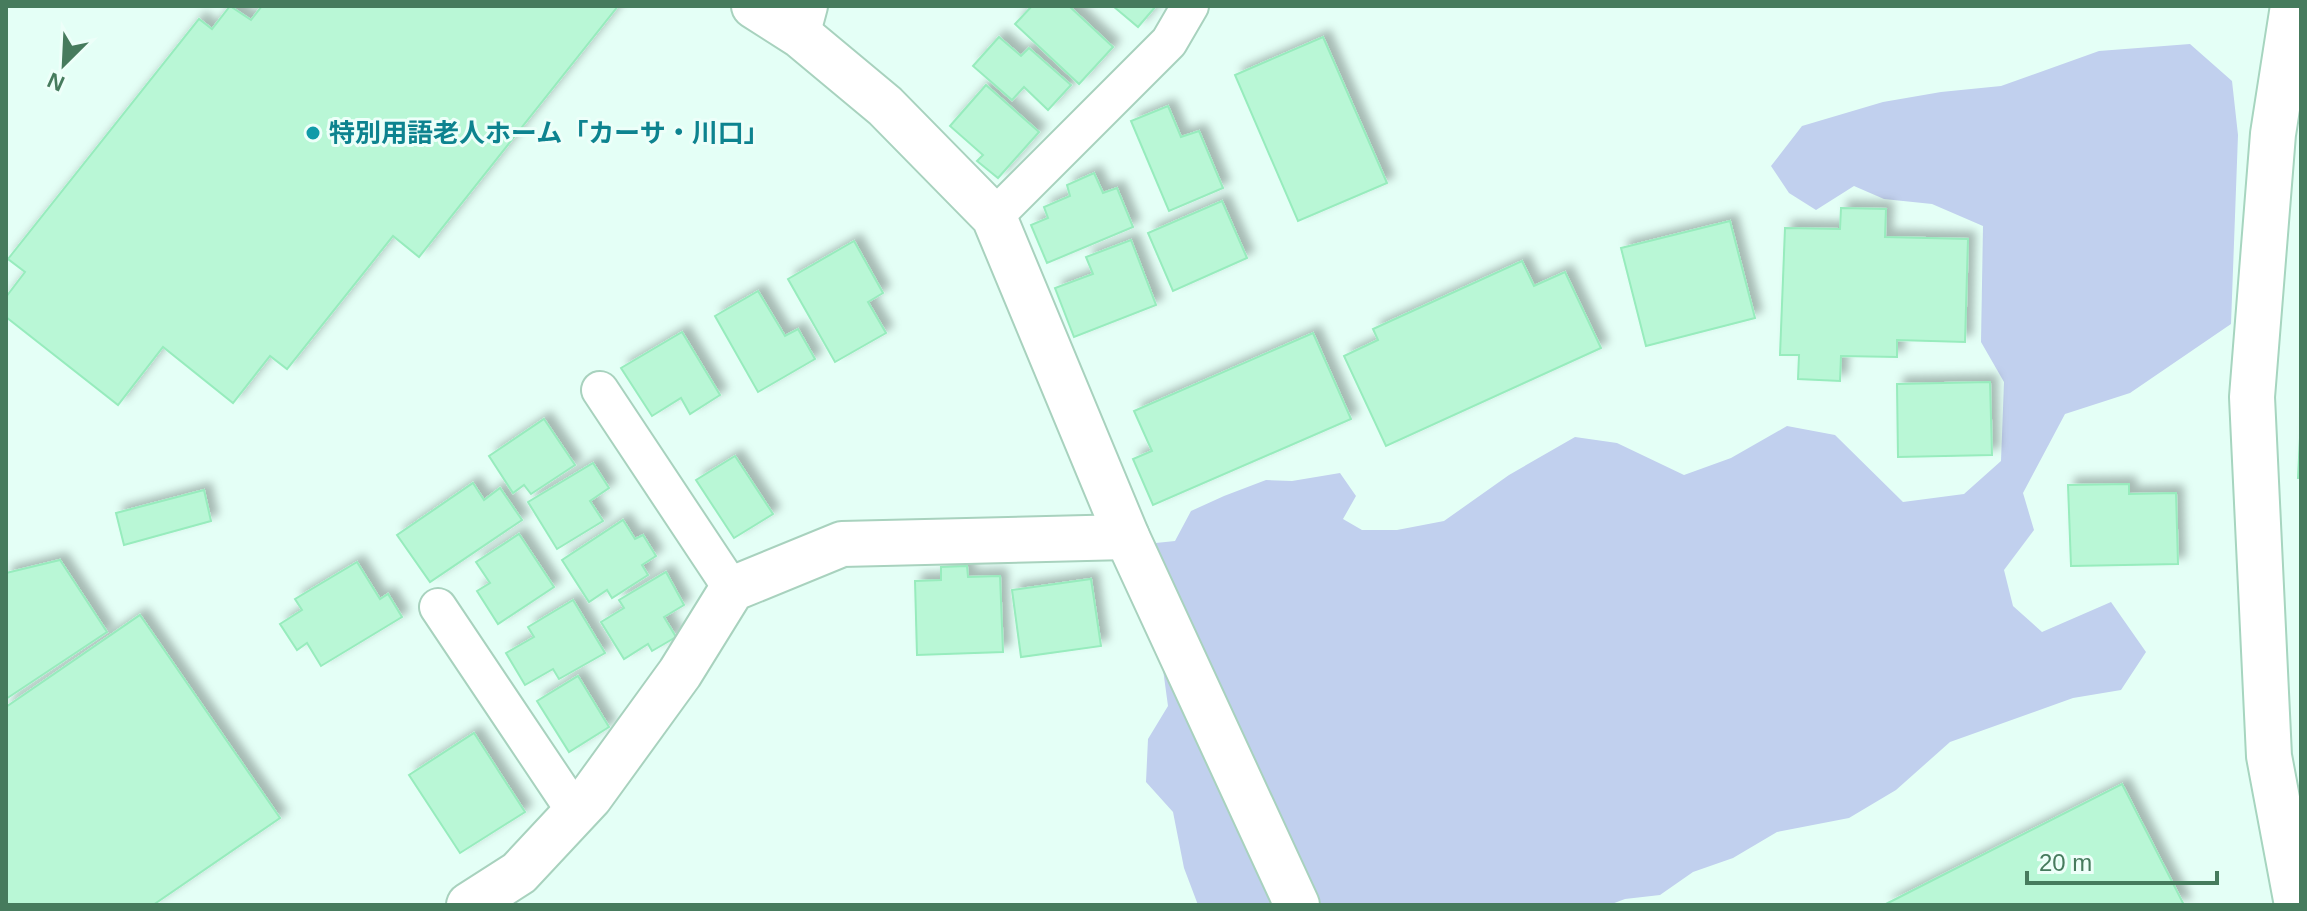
<svg xmlns="http://www.w3.org/2000/svg" width="2307" height="911" font-family="Arial,'Noto Sans JP',sans-serif">
	<style>
		.green { fill: #c1d0ee }
		.building { fill: #b9f7d6; stroke: #97ecbd; stroke-width: 2; filter: url(#shadow) }
		.lines { fill: none; stroke-linecap: round; stroke-linejoin: round }
		.lane-casing { stroke: #a8d2be; stroke-width: 40 }
		.street-casing { stroke: #a8d2be; stroke-width: 48 }
		.secondary-casing { stroke: #a6d5bf; stroke-width: 48 }
		.lane { stroke: #fff; stroke-width: 36 }
		.street { stroke: #fff; stroke-width: 44 }
		.secondary { stroke: #fff; stroke-width: 44 }
		.culture-dot { fill: #0f9aa8; stroke: #edfff9; stroke-width: 3 }
		.labels { text-anchor: middle; dominant-baseline: central; stroke-width: 6; stroke-linejoin: round; paint-order: stroke }
		.culture-label { font-size: 26px; font-weight: bold; fill: #0d838f; stroke: #edfff9; text-anchor: start }
	</style>
	<defs>
		<filter id="shadow"><feDropShadow dx="7" dy="-7" stdDeviation="4" flood-color="#0004"/></filter>
	</defs>
	<rect width="100%" height="100%" fill="#e4fff6"/>
	<polygon class="green" points="2190,44 2232,81 2238,135 2231,324 2130,393 2065,414 2023,493 2034,530 2004,570 2013,606 2042,632 2111,602 2146,652 2121,690 2073,698 1950,742 1896,790 1849,818 1777,832 1733,858 1693,872 1660,895 1625,899 1609,905 1198,905 1184,868 1173,812 1146,782 1148,739 1168,706 1146,544 1175,541 1191,511 1224,496 1266,480 1292,481 1340,473 1356,496 1343,519 1362,530 1397,530 1444,521 1509,475 1575,437 1617,443 1684,475 1731,458 1787,426 1835,435 1903,502 1964,494 2001,461 2004,382 1981,342 1983,226 1932,204 1884,199 1854,186 1816,210 1789,193 1771,166 1802,126 1883,102 1941,92 2001,86 2099,51"/>
	<g class="building">
		<polygon points="230,6 251,20 262,6 618,6 419,257 393,236 287,369 270,356 233,403 163,347 118,405 6,317 6,297 25,272 8,259 199,19 212,29"/>
		<polygon points="1032,6 1069,6 1113,47 1079,84 1015,24"/>
		<polygon points="1113,6 1156,6 1138,27"/>
		<polygon points="999,37 1021,56 1029,48 1071,85 1048,110 1024,87 1012,100 973,66"/>
		<polygon points="1323,37 1387,183 1298,221 1235,75"/>
		<polygon points="986,85 1039,132 998,178 977,161 983,155 950,126"/>
		<polygon points="1168,106 1181,137 1199,131 1223,188 1169,211 1131,121"/>
		<polygon points="1094,173 1103,193 1117,188 1133,227 1047,263 1031,225 1048,218 1044,207 1070,196 1067,185"/>
		<polygon points="1222,201 1247,258 1173,291 1148,233"/>
		<polygon points="1841,208 1886,209 1885,237 1968,239 1965,342 1897,340 1897,357 1841,356 1840,381 1798,379 1799,355 1780,355 1785,228 1840,229"/>
		<polygon points="1730,221 1755,318 1646,346 1621,248"/>
		<polygon points="1131,240 1156,305 1074,337 1055,288 1093,274 1086,257"/>
		<polygon points="854,241 883,293 868,302 886,333 835,362 788,279"/>
		<polygon points="1522,261 1534,286 1565,272 1601,348 1386,446 1344,356 1378,340 1373,329"/>
		<polygon points="758,291 785,336 798,329 815,359 758,392 715,316"/>
		<polygon points="682,332 720,395 690,414 681,398 652,416 621,368"/>
		<polygon points="1313,333 1351,419 1153,505 1133,459 1152,451 1134,411"/>
		<polygon points="1990,382 1992,455 1898,457 1897,384"/>
		<polygon points="2301,417 2301,478 2298,478"/>
		<polygon points="544,419 575,465 531,494 524,485 513,493 489,456"/>
		<polygon points="735,456 773,514 734,538 696,480"/>
		<polygon points="593,463 609,488 590,501 603,521 557,549 528,502"/>
		<polygon points="473,483 484,500 500,488 522,520 430,582 397,535"/>
		<polygon points="2129,484 2129,494 2176,493 2178,564 2071,566 2068,485"/>
		<polygon points="204,490 211,521 124,545 116,513"/>
		<polygon points="623,520 635,539 643,535 656,556 642,565 648,575 612,598 607,590 589,602 562,560"/>
		<polygon points="519,534 554,587 498,624 477,591 490,583 476,562"/>
		<polygon points="60,560 107,632 6,699 6,573"/>
		<polygon points="357,562 380,599 388,594 402,617 321,666 307,643 297,650 280,624 302,610 295,599"/>
		<polygon points="967,566 968,577 1000,576 1003,652 917,655 915,581 941,580 941,567"/>
		<polygon points="666,572 684,605 664,617 676,637 652,651 648,644 624,659 601,622 624,608 619,600"/>
		<polygon points="1091,579 1101,646 1021,657 1012,590"/>
		<polygon points="573,600 605,653 559,679 553,669 525,685 506,653 534,637 528,627"/>
		<polygon points="140,615 280,818 153,905 6,905 6,707"/>
		<polygon points="578,676 609,727 569,752 537,701"/>
		<polygon points="474,733 525,812 460,853 409,775"/>
		<polygon points="2122,784 2184,905 1884,905"/>
	</g>
	<g class="lines">
		<g class="lane-casing">
			<g id="lane">
				<polyline points="801,36 809,6"/>
				<polyline points="994,217 1169,42 1190,6"/>
				<polyline points="600,390 732,589"/>
				<polyline points="438,607 576,813"/>
			</g>
		</g>
		<g class="street-casing">
			<g id="street">
				<polyline points="754,6 801,36 885,106 994,217 1127,537 1297,905"/>
				<polyline points="469,905 519,873 590,797 680,673 732,589 842,544 1127,537"/>
			</g>
		</g>
		<g class="secondary-casing">
			<polyline id="secondary" points="2293,6 2273,134 2252,397 2269,756 2297,905"/>
		</g>
		<use href="#lane" class="lane"/>
		<use href="#street" class="street"/>
		<use href="#secondary" class="secondary"/>
	</g>
	<circle class="culture-dot" cx="313" cy="133" r="8"/>
	<g class="labels">
		<g class="culture-label">
			<text x="329" y="133">特別用語老人ホーム「カーサ・川口」</text>
		</g>
	</g>
	<rect width="2307" height="911" fill="none" stroke="#467b5d" stroke-width="16"/>
	<g transform="translate(64 64) rotate(204)" stroke="#edfff9" stroke-width="6" paint-order="stroke">
	<path d="M0-6L14 30L0 20L-14 30Z" fill="#467b5d"/>
	<text y="-12" font-size="22" font-weight="bold" text-anchor="middle" fill="#467b5d">N</text>
	</g>
	<path d="M2027 871v12h190v-12" fill="none" stroke="#467b5d" stroke-width="4"/>
	<text x="2039" y="871" font-size="24" fill="#467b5d" stroke="#edfff9" stroke-width="6" paint-order="stroke">20 m</text>
</svg>
